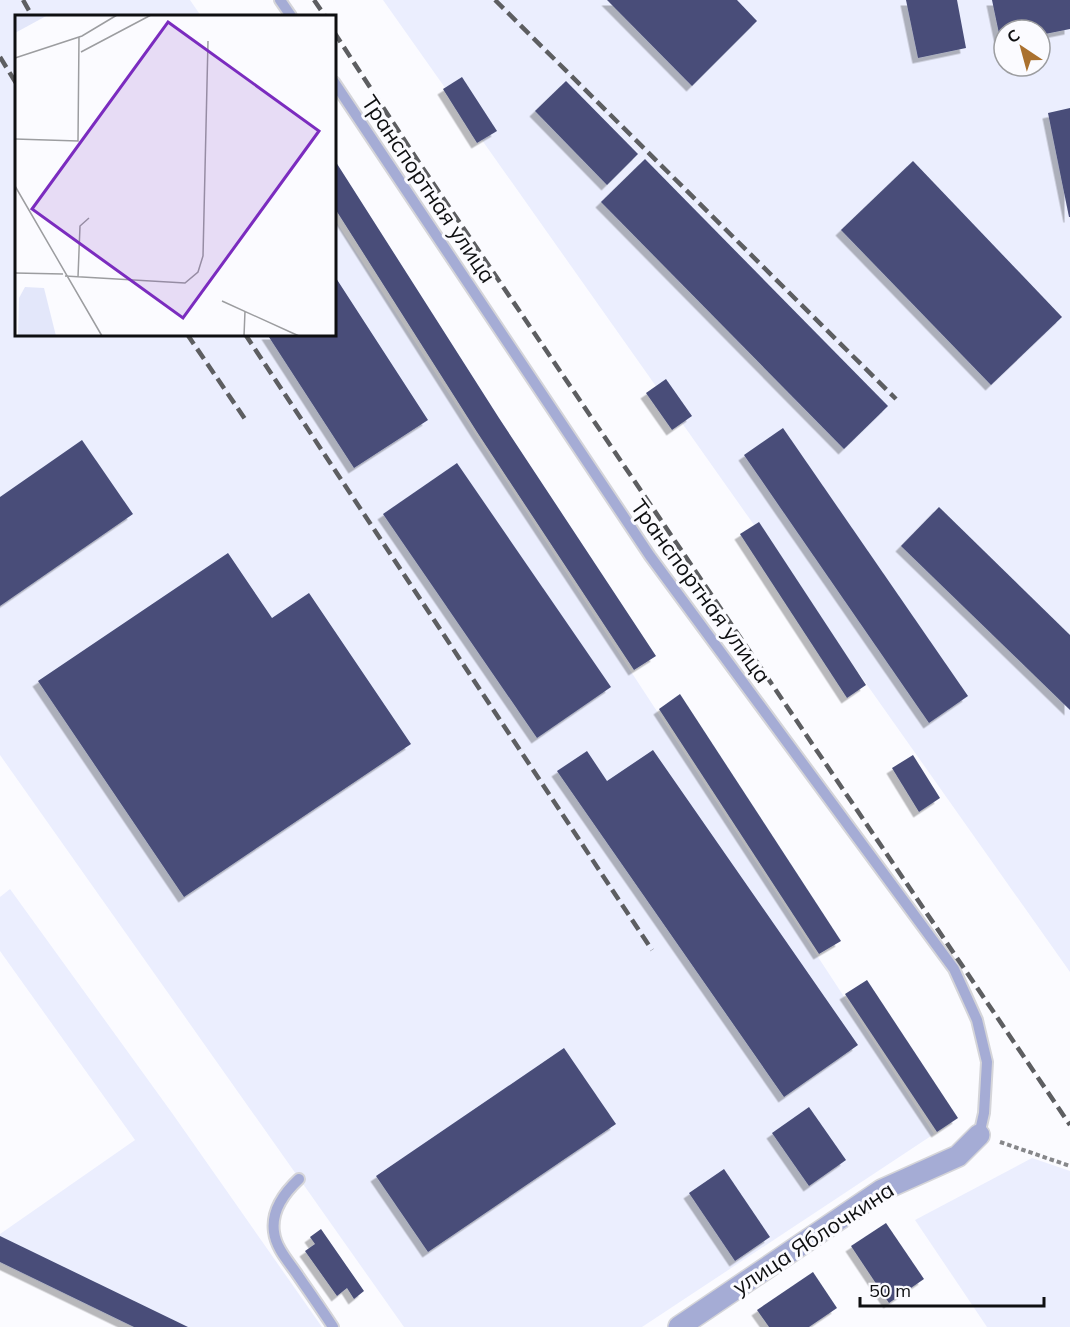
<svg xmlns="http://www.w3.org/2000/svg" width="1070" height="1327" font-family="Mulish,sans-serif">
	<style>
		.built { fill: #ebeefe; fill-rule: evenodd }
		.building { fill: #484e79; filter: url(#shadow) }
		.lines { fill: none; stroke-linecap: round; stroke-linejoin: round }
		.service-casing { stroke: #d5d5d9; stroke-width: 14 }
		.minor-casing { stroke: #d5d5d9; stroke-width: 24 }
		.path { stroke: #86878a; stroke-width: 4; stroke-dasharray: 4.5 3; stroke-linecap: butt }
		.service { stroke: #a5acd5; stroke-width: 10 }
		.minor { stroke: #a5acd5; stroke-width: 21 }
		.rail { stroke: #5d5e61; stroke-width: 4.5; stroke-dasharray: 12 6; stroke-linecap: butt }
		.labels { text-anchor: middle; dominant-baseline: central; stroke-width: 6; stroke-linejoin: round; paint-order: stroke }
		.street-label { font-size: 22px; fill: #0e0f11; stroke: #fbfbff }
		.inset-road { fill: none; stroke: #9c9da0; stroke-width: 1.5 }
		.view { fill: #7b2cbf; fill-opacity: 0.15; stroke: #7b2cbf; stroke-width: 3 }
		.inset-edge { fill: none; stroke: #0e0f11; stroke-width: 3 }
	</style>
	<defs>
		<filter id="shadow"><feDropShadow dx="-5.5" dy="5.5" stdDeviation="0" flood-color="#0004"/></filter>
	</defs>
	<rect width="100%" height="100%" fill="#fbfbff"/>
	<g class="built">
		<polygon points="0,0 190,0 201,16 16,16 16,334 334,334 335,220 934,1134 642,1327 404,1327 0,755"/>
		<path d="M383,0H1070V972ZM1004,30H1040V66H1004Z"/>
		<polygon points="10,889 172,1113 322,1327 132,1327 0,1263 0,1234 135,1140 0,951 0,897"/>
		<polygon points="1032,1158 1070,1171 1070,1327 987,1327 915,1220"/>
	</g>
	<g class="building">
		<polygon points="607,0 737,0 757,21 692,86"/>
		<polygon points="906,0 957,0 966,48 918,58"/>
		<polygon points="992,0 1070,0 1070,29 1040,35 1040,30 1004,30 1004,42 1001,43"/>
		<polygon points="462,77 497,131 477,143 443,89"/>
		<polygon points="566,81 638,154 607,185 535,111"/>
		<polygon points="1070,108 1070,217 1069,217 1048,113"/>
		<polygon points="334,159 499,418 656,656 634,670 477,432 334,207"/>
		<polygon points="645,159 888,406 844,449 601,202"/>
		<polygon points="913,161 1062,317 991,385 841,230"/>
		<polygon points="334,275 428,420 354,468 267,334 334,334"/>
		<polygon points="666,379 692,416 672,430 646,393"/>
		<polygon points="783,428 968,696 929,723 744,455"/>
		<polygon points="82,440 133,514 0,606 0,497"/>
		<polygon points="457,463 611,687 537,738 383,514"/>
		<polygon points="939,507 1070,635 1070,710 901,546"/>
		<polygon points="759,522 866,685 847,698 740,534"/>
		<polygon points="228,553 272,618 309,593 411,744 184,897 38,681"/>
		<polygon points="680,694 841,941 819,954 659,709"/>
		<polygon points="653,750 858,1045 784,1097 557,771 587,751 607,781"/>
		<polygon points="913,755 940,798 919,812 892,768"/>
		<polygon points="867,980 958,1118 937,1132 845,994"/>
		<polygon points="564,1048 616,1124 428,1252 376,1176"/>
		<polygon points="809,1107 846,1160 809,1186 772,1133"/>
		<polygon points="724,1169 770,1237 735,1261 689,1193"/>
		<polygon points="886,1223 924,1279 889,1303 851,1246"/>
		<polygon points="321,1229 364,1291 354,1299 347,1288 337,1296 305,1251 315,1244 310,1237"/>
		<polygon points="0,1236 188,1327 134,1327 0,1262"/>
		<polygon points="813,1272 837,1308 809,1327 769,1327 757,1310"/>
	</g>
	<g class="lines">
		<g class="service-casing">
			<g id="service">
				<polyline points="280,0 291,16"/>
				<polyline points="334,82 650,556 954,969 977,1020 987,1062 984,1113 979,1135"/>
				<path d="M299,1179C285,1192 271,1211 274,1232C276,1249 290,1263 299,1277C310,1293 322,1310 333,1327"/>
			</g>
		</g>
		<g class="minor-casing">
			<polyline id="minor" points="679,1327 882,1190 958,1156 979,1135"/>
		</g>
		<polyline class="path" points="1000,1142 1070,1166"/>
		<use href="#service" class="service"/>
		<use href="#minor" class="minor"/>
		<g class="rail">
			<polyline points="23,0 32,16"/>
			<polyline points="314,0 325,16"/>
			<polyline points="495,0 896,399"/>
			<polyline points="334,32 420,164 1070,1125"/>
			<polyline points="0,57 16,83"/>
			<polyline points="187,334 245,419"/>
			<polyline points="245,334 652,950"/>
		</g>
	</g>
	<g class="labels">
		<g class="street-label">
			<text transform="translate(429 189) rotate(56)">Транспортная улица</text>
			<text transform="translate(701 591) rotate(54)">Транспортная улица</text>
			<text transform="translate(813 1238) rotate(-33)">улица Яблочкина</text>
		</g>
	</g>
	<g transform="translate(15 15)">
		<rect width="321" height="321" fill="#fbfbff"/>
		<path d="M10,0H33L0,18V2ZM10,272L29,273L41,321H3L4,283Z" fill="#e3e7fa"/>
		<path class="inset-road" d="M66,37L136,0M0,43L67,21L102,0M0,124L63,126L64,22M0,171L87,321M0,258L48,259M50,261L170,268L183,257L188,241L193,26M63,262L65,211L74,203M207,286L284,321M229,321L230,296"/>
		<path class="view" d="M153,7L304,116L168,303L17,194Z"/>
		<rect width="321" height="321" class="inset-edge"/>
	</g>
	<g transform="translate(1022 48) rotate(324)"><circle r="28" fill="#fbfbff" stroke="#9c9da0" stroke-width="1.5"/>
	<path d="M0-4.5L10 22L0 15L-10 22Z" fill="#aa712f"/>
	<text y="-9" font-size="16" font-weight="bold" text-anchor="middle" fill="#0e0f11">С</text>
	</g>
	<path d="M860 1297v9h184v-9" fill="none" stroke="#0e0f11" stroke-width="3"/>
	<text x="869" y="1297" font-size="18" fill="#0e0f11" stroke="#fbfbff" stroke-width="4.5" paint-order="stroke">50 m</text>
</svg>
